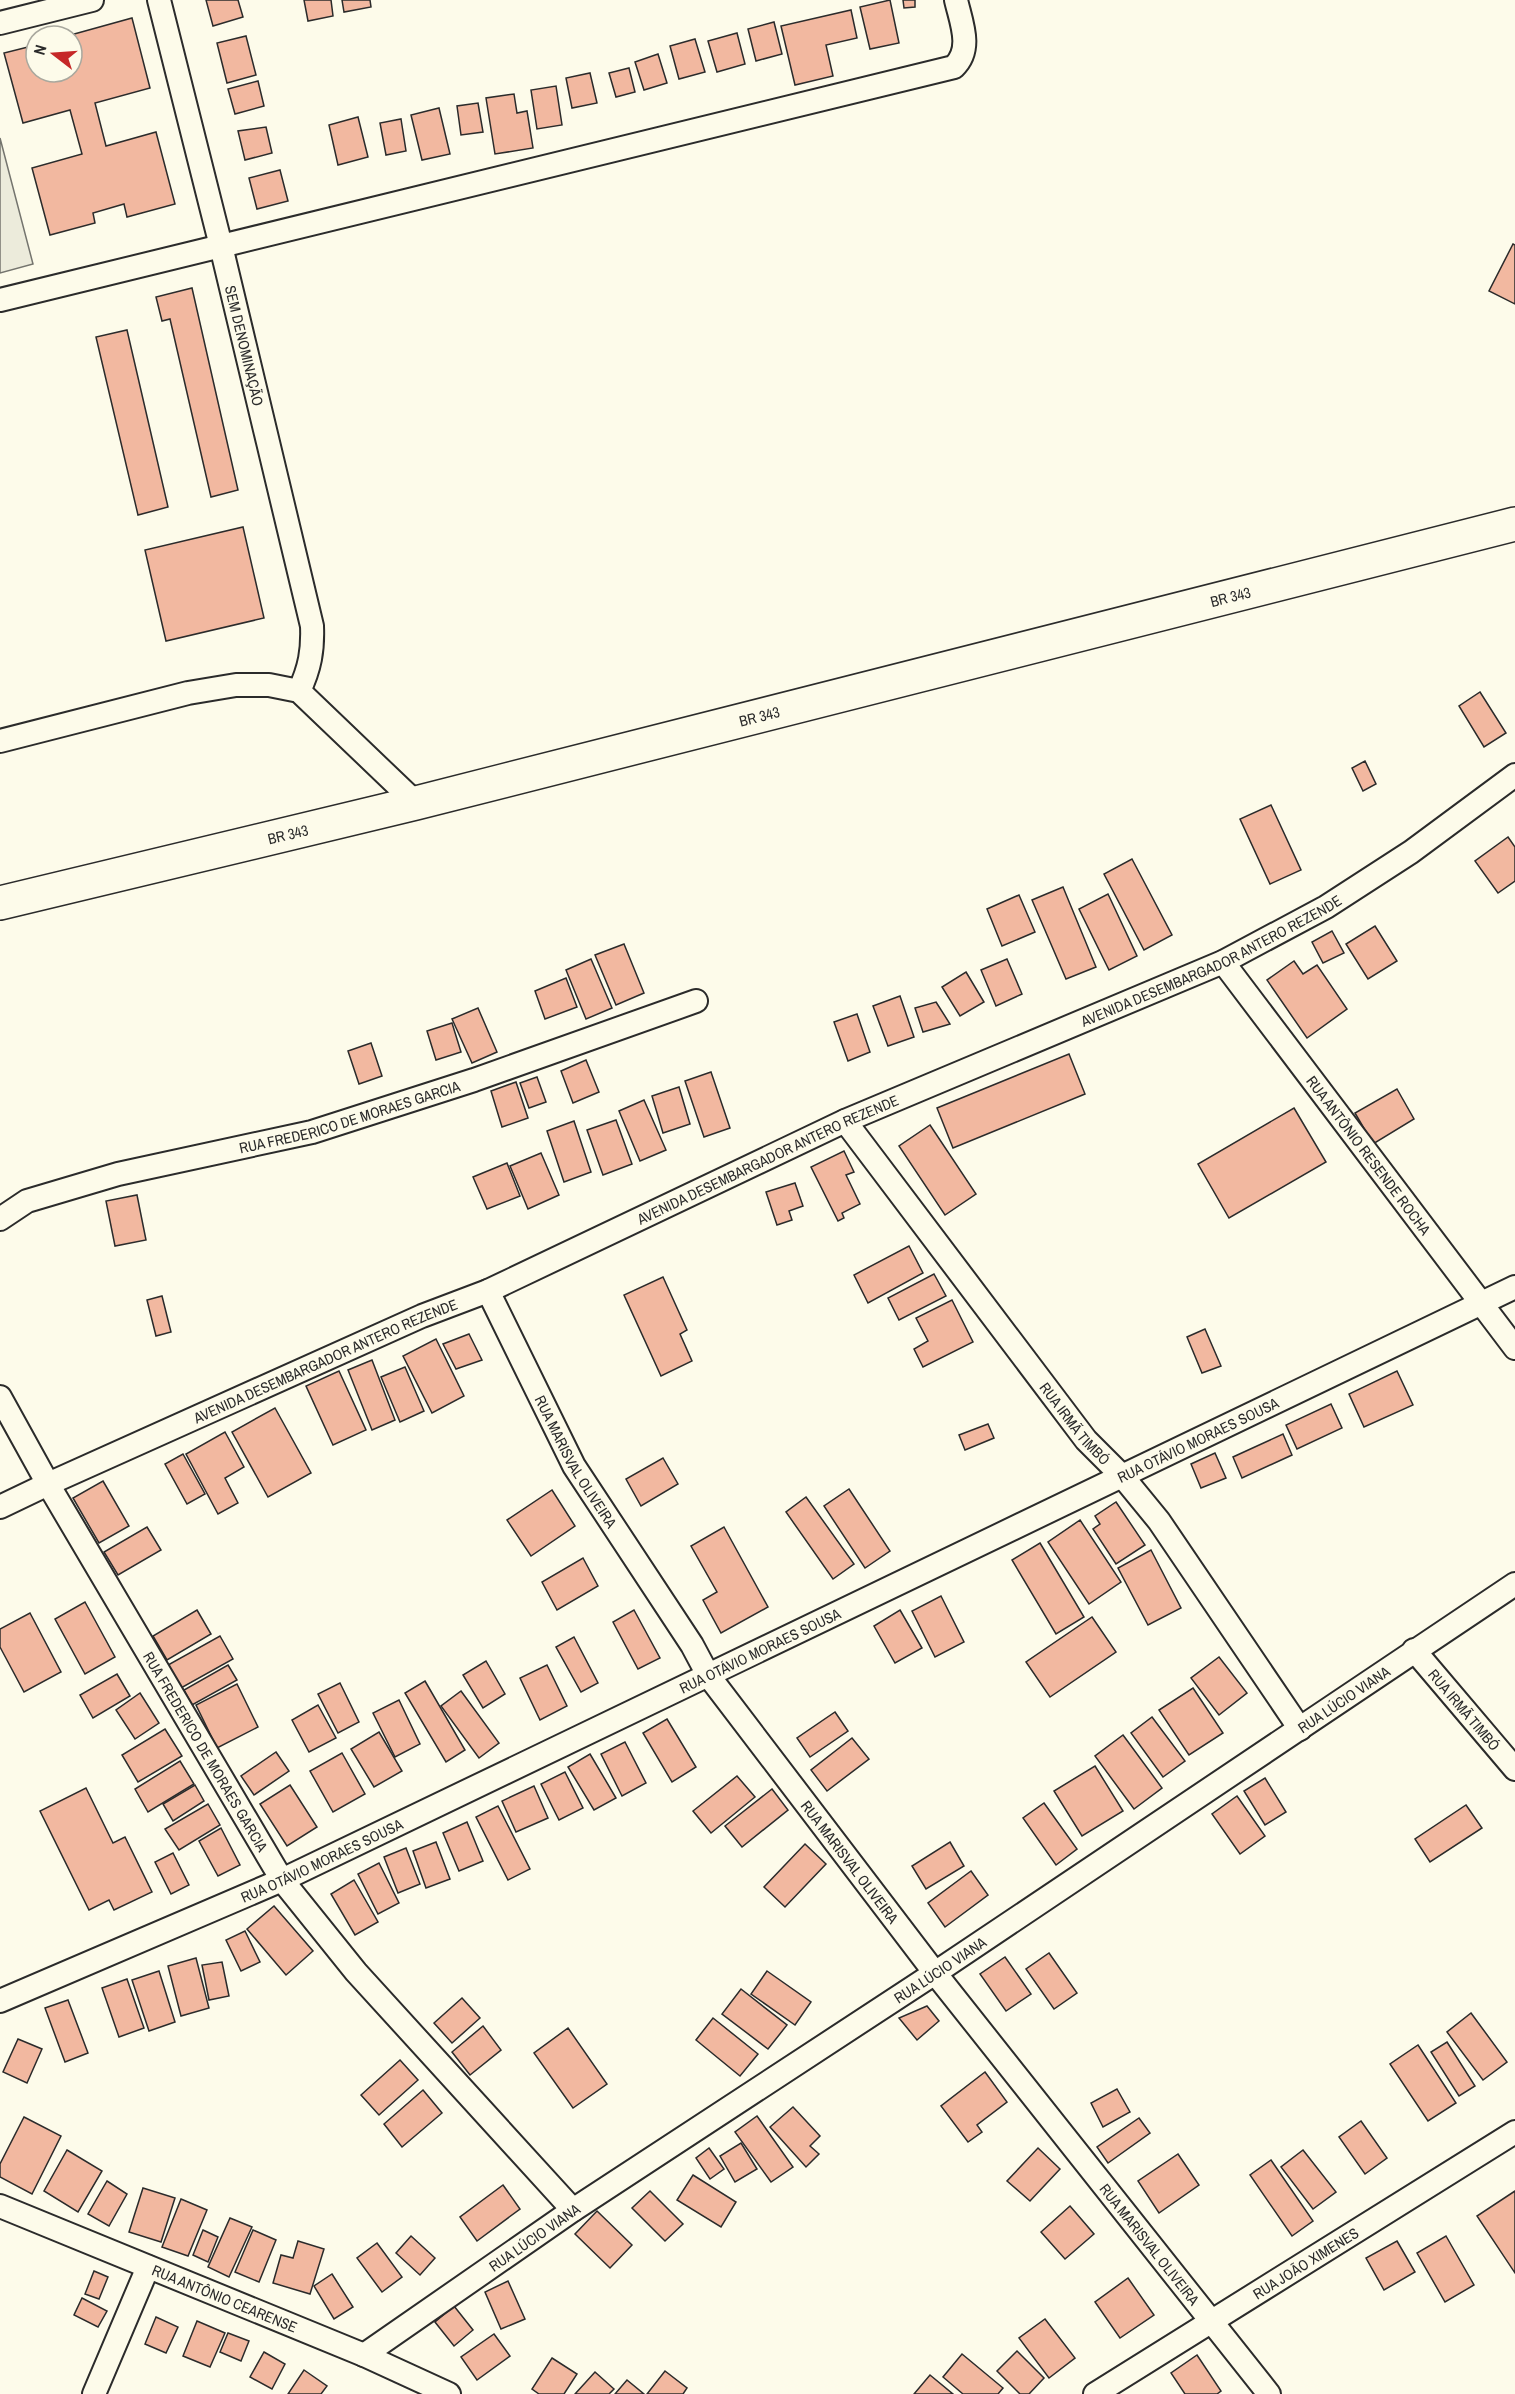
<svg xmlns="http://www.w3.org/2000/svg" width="1515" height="2394" font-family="'Archivo Narrow',sans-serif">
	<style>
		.green { fill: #ecebdb; stroke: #74746e; stroke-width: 1.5 }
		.building { fill: #f2b8a0; stroke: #2b2b2b; stroke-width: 1.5 }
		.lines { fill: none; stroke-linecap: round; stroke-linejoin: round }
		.street-casing { stroke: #2b2b2b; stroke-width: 26 }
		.primary-casing { stroke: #2b2b2b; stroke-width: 36 }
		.street { stroke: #fdfbea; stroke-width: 22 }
		.primary { stroke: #fdfbea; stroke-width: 33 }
		.labels { text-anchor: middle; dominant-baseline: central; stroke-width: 4.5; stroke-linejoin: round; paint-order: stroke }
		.street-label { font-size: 15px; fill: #2b2b2b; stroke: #fdfbea }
	</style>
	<rect width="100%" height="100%" fill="#fdfbea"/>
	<polygon class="green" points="0,138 33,264 0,273"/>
	<g class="building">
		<polygon points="206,0 238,0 243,17 213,26"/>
		<polygon points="304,0 331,0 333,16 308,21"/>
		<polygon points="342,0 370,0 371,7 344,12"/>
		<polygon points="890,0 899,43 870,49 860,7"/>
		<polygon points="903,0 915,0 915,7 904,8"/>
		<polygon points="851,10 857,38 826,45 833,76 795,85 781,26"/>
		<polygon points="132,18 150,88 95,103 106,146 156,132 175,204 127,217 124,204 93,213 95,223 50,235 32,168 82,154 70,110 23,123 4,53 36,45 36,72 72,72 72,36 67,36"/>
		<polygon points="774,22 782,54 756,61 748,29"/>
		<polygon points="737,33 745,64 717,72 708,41"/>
		<polygon points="246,36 256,75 227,83 217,43"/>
		<polygon points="695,39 705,72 679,79 670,46"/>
		<polygon points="658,54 667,83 644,90 635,62"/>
		<polygon points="629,68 635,92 616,97 609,73"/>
		<polygon points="590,73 597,103 572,108 566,78"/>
		<polygon points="258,81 264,106 235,114 228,89"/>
		<polygon points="556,86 562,125 537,129 531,90"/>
		<polygon points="514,94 517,113 527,111 533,148 495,154 486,98"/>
		<polygon points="478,103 483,132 461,135 457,106"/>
		<polygon points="439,108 450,154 422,160 411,115"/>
		<polygon points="358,117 368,157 338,165 329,125"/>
		<polygon points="401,119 406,151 386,155 380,123"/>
		<polygon points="266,127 272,153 245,160 238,131"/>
		<polygon points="280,170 288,201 257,209 249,178"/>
		<polygon points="1513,244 1515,245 1515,304 1489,291"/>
		<polygon points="192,288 238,490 211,497 170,319 162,321 156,297"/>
		<polygon points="127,330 168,507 138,515 96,337"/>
		<polygon points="243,527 264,618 166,641 145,550"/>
		<polygon points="1480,692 1506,733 1484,747 1459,706"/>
		<polygon points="1365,761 1376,784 1363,791 1352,768"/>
		<polygon points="1271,805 1301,870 1270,884 1240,819"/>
		<polygon points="1508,837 1515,847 1515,881 1498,893 1475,861"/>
		<polygon points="1132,859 1172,935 1144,950 1104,874"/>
		<polygon points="1063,887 1096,967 1066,979 1032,900"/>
		<polygon points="1108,894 1137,956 1109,970 1079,909"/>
		<polygon points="1019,895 1035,932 1002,946 987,909"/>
		<polygon points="1375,926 1397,961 1368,979 1346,944"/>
		<polygon points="1332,931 1344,953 1323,963 1312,942"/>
		<polygon points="624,944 644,993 616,1005 595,955"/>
		<polygon points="591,959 612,1008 586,1019 566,970"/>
		<polygon points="1007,959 1022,994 996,1006 981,970"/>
		<polygon points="1294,961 1303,974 1317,965 1347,1009 1307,1038 1267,980"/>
		<polygon points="966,972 984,1002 960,1016 942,987"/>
		<polygon points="566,978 577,1007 545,1019 535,991"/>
		<polygon points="900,996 914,1037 888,1046 873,1006"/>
		<polygon points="936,1002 950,1024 923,1032 915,1008"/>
		<polygon points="478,1008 497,1052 472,1063 452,1019"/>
		<polygon points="857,1014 870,1052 848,1061 834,1022"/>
		<polygon points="452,1023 461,1052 436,1060 427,1031"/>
		<polygon points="371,1043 382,1076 359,1084 348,1051"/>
		<polygon points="1069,1054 1085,1094 953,1148 937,1108"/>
		<polygon points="586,1060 599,1092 573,1103 561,1071"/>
		<polygon points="711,1072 730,1128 704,1137 685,1081"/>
		<polygon points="537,1077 546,1102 529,1108 520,1083"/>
		<polygon points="516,1082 528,1118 502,1127 491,1091"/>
		<polygon points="679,1087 690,1124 663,1133 652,1096"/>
		<polygon points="1397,1089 1414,1119 1373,1144 1355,1113"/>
		<polygon points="644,1100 666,1150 640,1161 619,1111"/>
		<polygon points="1294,1108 1326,1162 1229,1218 1198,1164"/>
		<polygon points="616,1120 632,1164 603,1175 587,1130"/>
		<polygon points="574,1121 591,1172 564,1182 547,1131"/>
		<polygon points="930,1125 976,1194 945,1215 899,1146"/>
		<polygon points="844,1151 854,1172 846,1175 860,1204 842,1213 844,1218 838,1221 811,1167"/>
		<polygon points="541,1153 559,1195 528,1209 510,1166"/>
		<polygon points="507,1163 520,1196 487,1209 473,1177"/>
		<polygon points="795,1183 803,1206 789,1211 792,1220 777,1225 766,1192"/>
		<polygon points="137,1195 146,1240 115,1246 106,1201"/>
		<polygon points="909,1246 923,1273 868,1303 854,1275"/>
		<polygon points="934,1274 946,1296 899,1320 888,1298"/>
		<polygon points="663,1277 687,1330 680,1334 692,1361 661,1376 624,1295"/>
		<polygon points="162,1296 171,1332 156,1336 147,1300"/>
		<polygon points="952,1300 973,1342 923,1367 914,1349 928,1341 916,1318"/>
		<polygon points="1205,1329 1221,1366 1202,1373 1187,1337"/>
		<polygon points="469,1334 482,1360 456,1369 443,1344"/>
		<polygon points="436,1339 464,1396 432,1413 403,1356"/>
		<polygon points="372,1360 395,1420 372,1430 348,1370"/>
		<polygon points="405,1367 424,1411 400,1422 381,1377"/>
		<polygon points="339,1371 366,1430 333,1445 306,1386"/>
		<polygon points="1397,1371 1413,1405 1364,1427 1349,1394"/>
		<polygon points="1331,1404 1342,1428 1297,1449 1286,1425"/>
		<polygon points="275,1408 311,1473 268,1497 232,1432"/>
		<polygon points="988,1424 994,1438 965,1450 959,1435"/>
		<polygon points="225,1432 244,1467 225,1478 238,1503 218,1514 186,1454"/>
		<polygon points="1283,1434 1292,1455 1242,1478 1233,1457"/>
		<polygon points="1215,1453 1226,1478 1201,1488 1191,1464"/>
		<polygon points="183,1454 205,1494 187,1504 165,1464"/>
		<polygon points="663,1458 678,1484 641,1506 626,1479"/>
		<polygon points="103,1481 129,1526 99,1543 73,1498"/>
		<polygon points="849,1489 890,1551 865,1568 824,1506"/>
		<polygon points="552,1490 575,1526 531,1556 507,1520"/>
		<polygon points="806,1497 854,1564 833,1579 786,1512"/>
		<polygon points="1116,1502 1145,1545 1116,1564 1093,1529 1100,1524 1095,1516"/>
		<polygon points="1080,1520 1121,1582 1089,1604 1048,1542"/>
		<polygon points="147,1527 161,1550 118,1575 104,1552"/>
		<polygon points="724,1527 768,1607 721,1633 703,1600 717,1592 691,1546"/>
		<polygon points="1040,1543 1084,1617 1056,1634 1012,1560"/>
		<polygon points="1151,1550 1181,1608 1148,1625 1118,1568"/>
		<polygon points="583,1558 598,1586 557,1610 542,1582"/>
		<polygon points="941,1596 964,1642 935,1657 912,1611"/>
		<polygon points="85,1602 115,1657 85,1674 55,1619"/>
		<polygon points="197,1610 211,1634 167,1660 153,1636"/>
		<polygon points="634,1610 660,1658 638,1669 613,1622"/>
		<polygon points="900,1610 922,1648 895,1663 874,1626"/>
		<polygon points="30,1613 61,1672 24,1692 0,1647 0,1629"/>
		<polygon points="1092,1617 1116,1652 1050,1697 1026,1662"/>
		<polygon points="220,1636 233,1659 181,1688 168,1665"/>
		<polygon points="574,1637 598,1683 581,1692 556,1647"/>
		<polygon points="1219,1657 1247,1693 1219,1715 1191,1678"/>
		<polygon points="486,1661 505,1694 483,1708 463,1675"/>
		<polygon points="228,1665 237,1680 192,1705 184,1690"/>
		<polygon points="547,1665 567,1706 540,1720 520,1678"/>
		<polygon points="117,1674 130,1696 93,1718 80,1695"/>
		<polygon points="425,1681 465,1750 446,1762 405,1693"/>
		<polygon points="340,1683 359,1722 338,1733 318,1694"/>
		<polygon points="237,1684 258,1727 217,1748 196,1705"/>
		<polygon points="1193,1688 1223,1733 1189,1755 1159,1710"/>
		<polygon points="461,1691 499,1743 479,1758 441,1706"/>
		<polygon points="140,1693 159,1723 135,1739 116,1710"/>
		<polygon points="399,1700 420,1744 395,1757 373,1713"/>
		<polygon points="318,1705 336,1738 309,1752 292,1720"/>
		<polygon points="835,1712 848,1731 810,1757 797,1738"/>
		<polygon points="1152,1717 1185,1761 1163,1777 1131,1733"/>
		<polygon points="667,1719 696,1767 672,1782 643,1733"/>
		<polygon points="165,1729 182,1756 138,1782 122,1755"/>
		<polygon points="379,1732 402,1771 374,1787 351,1749"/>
		<polygon points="1123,1735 1162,1788 1134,1809 1095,1756"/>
		<polygon points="852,1738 869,1759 827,1791 811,1770"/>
		<polygon points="625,1742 646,1783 622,1796 601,1754"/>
		<polygon points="276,1752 289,1771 254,1795 241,1776"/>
		<polygon points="342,1753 365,1794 333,1812 310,1771"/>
		<polygon points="590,1754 616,1798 594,1810 568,1767"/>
		<polygon points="180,1761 194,1784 148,1812 135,1789"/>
		<polygon points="1095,1766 1123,1811 1082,1836 1054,1791"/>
		<polygon points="565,1772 583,1808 559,1820 541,1784"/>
		<polygon points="737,1776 755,1797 711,1833 693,1811"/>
		<polygon points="1265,1778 1286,1812 1265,1825 1244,1791"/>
		<polygon points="195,1785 204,1801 173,1821 163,1804"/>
		<polygon points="290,1785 317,1827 287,1846 260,1804"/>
		<polygon points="534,1786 548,1818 516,1832 502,1801"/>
		<polygon points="86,1788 113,1843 125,1837 152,1892 114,1910 109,1900 89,1910 40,1811"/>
		<polygon points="772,1789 788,1810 742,1847 725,1826"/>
		<polygon points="1237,1796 1265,1836 1240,1854 1212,1814"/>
		<polygon points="1044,1803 1077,1849 1056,1865 1023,1818"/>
		<polygon points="208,1804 220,1825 179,1850 165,1829"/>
		<polygon points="1466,1805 1482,1828 1430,1862 1415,1839"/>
		<polygon points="498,1806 530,1869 508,1880 476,1817"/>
		<polygon points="467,1822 483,1861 459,1871 443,1833"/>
		<polygon points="221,1828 240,1865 218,1876 199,1841"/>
		<polygon points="436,1842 450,1879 426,1888 413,1851"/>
		<polygon points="950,1842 964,1866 926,1889 912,1866"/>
		<polygon points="805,1844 826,1864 785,1907 764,1887"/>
		<polygon points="406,1848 420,1884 398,1893 384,1857"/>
		<polygon points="173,1853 189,1885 171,1894 155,1862"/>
		<polygon points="379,1863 399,1903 378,1914 358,1874"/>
		<polygon points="971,1871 988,1895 945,1927 928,1903"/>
		<polygon points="354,1880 378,1922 355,1935 331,1894"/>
		<polygon points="274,1906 313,1951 286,1975 247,1929"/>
		<polygon points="245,1931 260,1962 241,1971 226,1940"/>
		<polygon points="1049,1953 1077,1993 1054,2009 1026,1969"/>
		<polygon points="1005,1957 1031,1994 1006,2011 980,1974"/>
		<polygon points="196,1958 209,2008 181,2016 168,1966"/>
		<polygon points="222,1962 229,1996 209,2000 202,1965"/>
		<polygon points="159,1971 175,2022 149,2031 132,1980"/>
		<polygon points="767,1971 811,2002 795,2025 751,1994"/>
		<polygon points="127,1979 144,2028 119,2037 102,1988"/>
		<polygon points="741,1989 787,2025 768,2049 722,2014"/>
		<polygon points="462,1998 480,2018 452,2043 434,2023"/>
		<polygon points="68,2000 88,2053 65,2062 45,2008"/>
		<polygon points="927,2006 939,2021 917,2040 899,2018"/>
		<polygon points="1471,2013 1507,2062 1483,2080 1447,2032"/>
		<polygon points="713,2018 758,2054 740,2076 696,2040"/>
		<polygon points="483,2026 501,2050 470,2075 452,2052"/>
		<polygon points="568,2028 607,2084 573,2108 534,2053"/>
		<polygon points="18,2039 42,2049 27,2083 3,2072"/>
		<polygon points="1447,2042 1475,2086 1459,2096 1431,2052"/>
		<polygon points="1418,2045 1456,2103 1428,2121 1390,2064"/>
		<polygon points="400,2060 418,2080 379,2115 361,2095"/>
		<polygon points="985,2072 1007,2102 977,2125 982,2132 968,2142 941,2106"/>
		<polygon points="1117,2089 1130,2112 1103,2127 1091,2103"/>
		<polygon points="423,2090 442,2113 402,2147 384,2124"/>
		<polygon points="793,2107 820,2136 810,2146 819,2154 806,2167 770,2127"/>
		<polygon points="757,2116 793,2167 771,2182 735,2132"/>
		<polygon points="24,2117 61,2136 32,2194 0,2177 0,2164"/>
		<polygon points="1139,2118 1150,2133 1108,2163 1097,2147"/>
		<polygon points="1361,2121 1387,2158 1365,2174 1339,2137"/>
		<polygon points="741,2143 757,2169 735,2182 720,2156"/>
		<polygon points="709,2148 724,2169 710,2179 696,2158"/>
		<polygon points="1038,2148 1060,2169 1030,2201 1007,2181"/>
		<polygon points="67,2150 102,2171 78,2212 44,2191"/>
		<polygon points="1303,2150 1336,2192 1313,2209 1281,2167"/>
		<polygon points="1178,2154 1199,2185 1159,2213 1138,2181"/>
		<polygon points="1271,2160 1313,2221 1292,2236 1250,2175"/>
		<polygon points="693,2175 736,2202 721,2227 677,2200"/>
		<polygon points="107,2181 127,2194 109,2226 88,2214"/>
		<polygon points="503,2185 520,2209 477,2241 460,2217"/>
		<polygon points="143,2188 175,2198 161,2242 129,2232"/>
		<polygon points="650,2191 683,2224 665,2241 632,2208"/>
		<polygon points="1515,2191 1515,2273 1477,2216"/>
		<polygon points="181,2199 207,2210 188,2256 162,2247"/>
		<polygon points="1070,2206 1094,2234 1065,2259 1041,2232"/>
		<polygon points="597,2211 632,2245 610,2268 575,2234"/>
		<polygon points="230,2218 252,2227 229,2277 208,2267"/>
		<polygon points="203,2230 218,2237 208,2262 193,2255"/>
		<polygon points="253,2230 276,2240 259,2282 235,2272"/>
		<polygon points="411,2236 435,2258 420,2275 396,2253"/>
		<polygon points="1446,2236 1474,2285 1445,2302 1417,2253"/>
		<polygon points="298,2241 324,2249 310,2294 273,2283 281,2255 293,2258"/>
		<polygon points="1397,2241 1415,2272 1384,2290 1366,2258"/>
		<polygon points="377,2243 402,2277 382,2292 357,2258"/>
		<polygon points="94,2271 108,2277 99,2299 85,2294"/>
		<polygon points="332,2274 353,2307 334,2319 314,2286"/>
		<polygon points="1128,2278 1154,2315 1120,2338 1095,2302"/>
		<polygon points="508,2281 525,2319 501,2329 485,2292"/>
		<polygon points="82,2298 107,2311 98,2327 74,2315"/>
		<polygon points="454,2306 473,2330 454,2346 435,2322"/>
		<polygon points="156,2317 178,2327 166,2353 145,2344"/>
		<polygon points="1045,2319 1075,2358 1049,2378 1019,2338"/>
		<polygon points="197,2321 225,2333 210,2367 183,2356"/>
		<polygon points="228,2333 249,2341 241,2361 220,2352"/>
		<polygon points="494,2334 510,2356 477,2380 461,2357"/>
		<polygon points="1017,2351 1044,2378 1029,2394 1020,2394 997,2371"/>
		<polygon points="264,2352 285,2364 272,2389 250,2377"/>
		<polygon points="962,2354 1003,2388 998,2394 963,2394 943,2377"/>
		<polygon points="1197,2355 1221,2391 1217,2394 1185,2394 1171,2373"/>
		<polygon points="552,2358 577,2374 564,2394 539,2394 532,2389"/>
		<polygon points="304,2370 327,2386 321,2394 288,2394"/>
		<polygon points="665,2371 687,2388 683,2394 647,2394"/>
		<polygon points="595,2372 614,2389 609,2394 575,2394"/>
		<polygon points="930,2375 953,2394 914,2394"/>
		<polygon points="627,2380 644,2394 615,2394"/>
	</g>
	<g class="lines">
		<g class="street-casing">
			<g id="street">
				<path id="s1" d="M159,0L221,246L312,626C313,650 310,668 299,691"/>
				<polyline points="0,23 92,0"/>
				<path d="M0,300L954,67C973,49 961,22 956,0"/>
				<polyline points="0,741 188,693 236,685 269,685 299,691 416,803"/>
				<path id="s2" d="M1223,962L1515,1348"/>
				<path id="s3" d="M845,1121L1086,1440L1123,1477L1159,1521L1300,1729"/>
				<path id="s4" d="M0,1219L27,1201L118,1174L312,1132L474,1080L696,1001"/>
				<path id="s5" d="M488,1291L574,1466L692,1645L708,1675L935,1973L1269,2394"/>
				<path id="s6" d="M0,1397L48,1484L282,1880L356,1972L573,2210"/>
				<path id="s7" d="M0,1507L48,1484L422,1316L488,1291L845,1121L1223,962L1326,907L1411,852L1515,775"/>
				<path id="s8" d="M1414,1650L1515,1769"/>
				<path id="s9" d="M0,2001L282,1880L1515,1287"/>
				<path id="s10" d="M0,2206L364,2355L449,2394"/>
				<path id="s11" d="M364,2355L573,2210L935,1973L1515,1584"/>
				<polyline points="94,2394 148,2267"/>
				<path id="s12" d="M1095,2394L1515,2132"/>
			</g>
		</g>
		<g class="primary-casing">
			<g id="primary">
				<path id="s13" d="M0,903L416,803L1515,524"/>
			</g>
		</g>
		<use href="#street" class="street"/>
		<use href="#primary" class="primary"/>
	</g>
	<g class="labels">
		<g class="street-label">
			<text stroke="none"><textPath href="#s1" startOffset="356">SEM DENOMINAÇÃO</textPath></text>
			<text stroke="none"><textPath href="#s13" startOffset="1268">BR 343</textPath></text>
			<text stroke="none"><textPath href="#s13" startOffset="782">BR 343</textPath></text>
			<text stroke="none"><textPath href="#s13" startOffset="296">BR 343</textPath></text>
			<text stroke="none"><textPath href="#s7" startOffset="1329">AVENIDA DESEMBARGADOR ANTERO REZENDE</textPath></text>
			<text stroke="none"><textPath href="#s4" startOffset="366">RUA FREDERICO DE MORAES GARCIA</textPath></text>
			<text stroke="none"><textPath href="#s2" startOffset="242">RUA ANTÔNIO RESENDE ROCHA</textPath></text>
			<text stroke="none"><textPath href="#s7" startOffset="843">AVENIDA DESEMBARGADOR ANTERO REZENDE</textPath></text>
			<text stroke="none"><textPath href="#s7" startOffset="357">AVENIDA DESEMBARGADOR ANTERO REZENDE</textPath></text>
			<text stroke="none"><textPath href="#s3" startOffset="380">RUA IRMÃ TIMBÓ</textPath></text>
			<text stroke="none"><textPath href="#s9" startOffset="1323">RUA OTÁVIO MORAES SOUSA</textPath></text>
			<text stroke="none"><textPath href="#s5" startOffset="192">RUA MARISVAL OLIVEIRA</textPath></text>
			<text stroke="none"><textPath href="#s9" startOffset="837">RUA OTÁVIO MORAES SOUSA</textPath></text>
			<text stroke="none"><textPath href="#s11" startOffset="1179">RUA LÚCIO VIANA</textPath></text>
			<text stroke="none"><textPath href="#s8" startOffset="78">RUA IRMÃ TIMBÓ</textPath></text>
			<text stroke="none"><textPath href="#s6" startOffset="410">RUA FREDERICO DE MORAES GARCIA</textPath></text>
			<text stroke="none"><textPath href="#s9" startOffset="351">RUA OTÁVIO MORAES SOUSA</textPath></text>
			<text stroke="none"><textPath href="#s5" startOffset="678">RUA MARISVAL OLIVEIRA</textPath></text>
			<text stroke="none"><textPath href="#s11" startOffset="693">RUA LÚCIO VIANA</textPath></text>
			<text stroke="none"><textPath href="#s11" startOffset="207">RUA LÚCIO VIANA</textPath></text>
			<text stroke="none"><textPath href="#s5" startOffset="1164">RUA MARISVAL OLIVEIRA</textPath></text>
			<text stroke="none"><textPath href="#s12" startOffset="248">RUA JOÃO XIMENES</textPath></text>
			<text stroke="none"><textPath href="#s10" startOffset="243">RUA ANTÔNIO CEARENSE</textPath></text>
		</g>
	</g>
	<g transform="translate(54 54) rotate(287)"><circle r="28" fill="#fdfbea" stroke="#a9a89e" stroke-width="1.5"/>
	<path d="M0-4.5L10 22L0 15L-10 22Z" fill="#c62828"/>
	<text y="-9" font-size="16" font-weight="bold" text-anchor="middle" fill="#2b2b2b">N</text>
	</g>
</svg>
